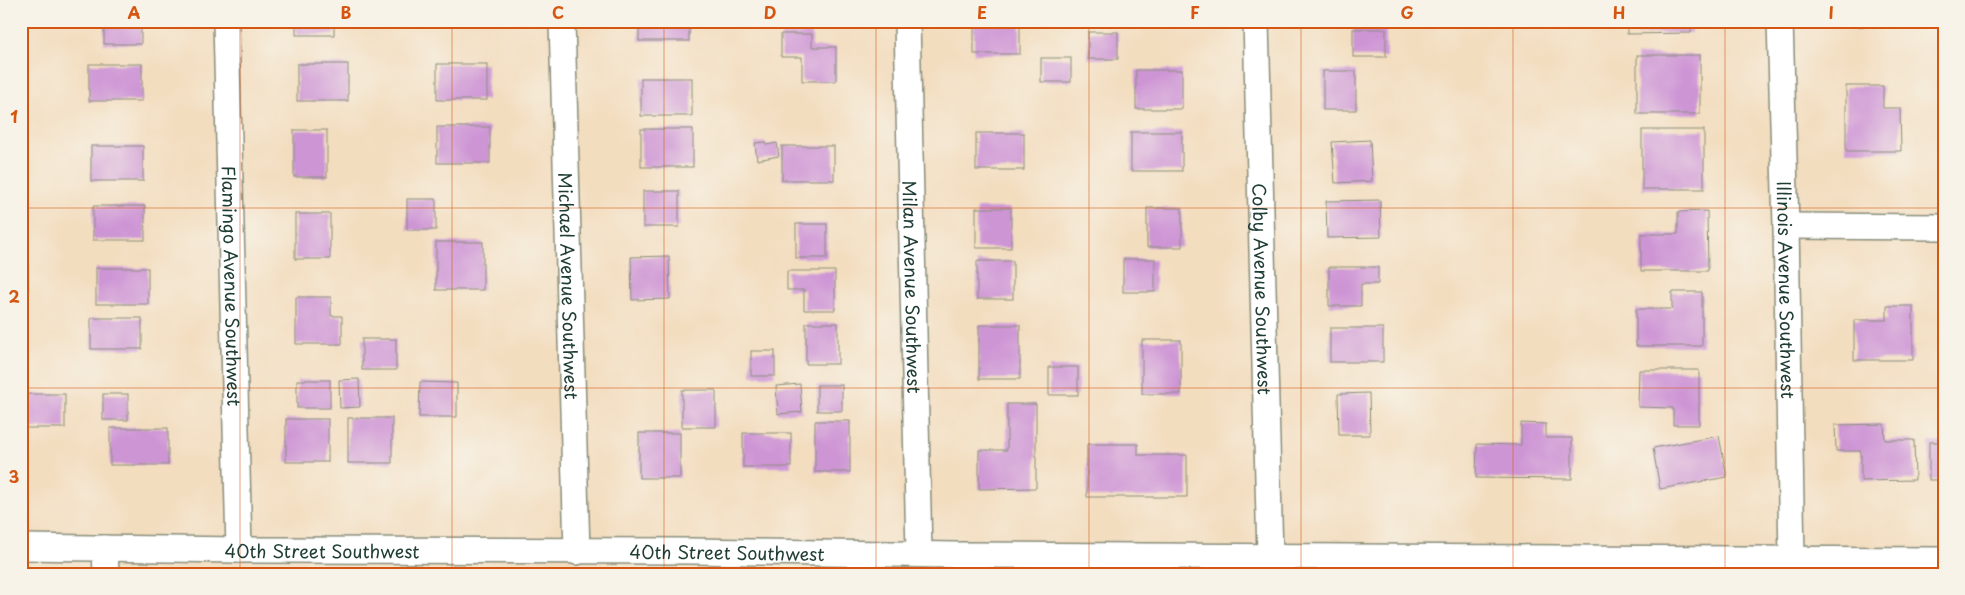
<svg xmlns="http://www.w3.org/2000/svg" width="1965" height="595" font-family="'Playpen Sans',sans-serif">
	<style>
		.building { fill: #ce95d5 }
		.lines { fill: none; stroke-linecap: round; stroke-linejoin: round }
		.minor-casing { stroke: #898d7a; stroke-width: 28 }
		.minor { stroke: #fff; stroke-width: 25 }
		.grid { fill: none; stroke: #d45610; stroke-width: 1; stroke-opacity: 0.55 }
		.labels { text-anchor: middle; dominant-baseline: central; stroke-width: 4.5; stroke-linejoin: round; paint-order: stroke }
		.street-label { font-size: 18px; fill: #1f3d34; stroke: #f7f3e8 }
		.neatline { fill: none; stroke: #d45610; stroke-width: 2 }
		.grid-label { font-size: 16px; text-anchor: middle; font-weight: bold; fill: #d45610 }
	</style>
	<rect width="100%" height="100%" fill="#f7f3e8"/>
	<filter id="ink" filterUnits="userSpaceOnUse"><feTurbulence type="fractalNoise" baseFrequency=".02" numOctaves="2"/><feDisplacementMap in="SourceGraphic" scale="10" xChannelSelector="R" yChannelSelector="G"/><feConvolveMatrix kernelMatrix="1 2 1 2 8 2 1 2 1" color-interpolation-filters="sRGB"/></filter>
	<filter id="wash" filterUnits="userSpaceOnUse"><feTurbulence type="fractalNoise" baseFrequency=".0096" numOctaves="4" result="noise"/><feDisplacementMap in="SourceGraphic" scale="20" xChannelSelector="R" yChannelSelector="G"/><feGaussianBlur stdDeviation="1.12" result="paint"/><feColorMatrix in="noise" values="0 0 0 0 0 0 0 0 0 0 0 0 0 0 0 0 0 1.4 0 .05"/><feComposite in="paint" operator="in"/></filter>
	<g filter="url(#wash)">
		<rect width="100%" height="100%" fill="#f3ddbf"/>
		<g id="blocks">
			<g class="building">
				<rect x="104" y="21" width="37" height="23"/>
				<rect x="296" y="21" width="38" height="14"/>
				<rect x="639" y="21" width="50" height="20"/>
				<rect x="974" y="21" width="46" height="33"/>
				<polygon points="1627,21 1691,21 1691,33 1627,34"/>
				<polygon points="1844,21 1889,21 1889,27 1844,26"/>
				<rect x="1353" y="29" width="33" height="28"/>
				<rect x="1088" y="32" width="30" height="27"/>
				<polygon points="781,34 812,34 812,47 836,47 836,81 802,81 802,57 781,57"/>
				<rect x="1637" y="55" width="63" height="59"/>
				<rect x="1041" y="58" width="30" height="24"/>
				<rect x="89" y="64" width="53" height="37"/>
				<rect x="297" y="64" width="51" height="37"/>
				<rect x="437" y="64" width="50" height="36"/>
				<rect x="1136" y="70" width="46" height="39"/>
				<rect x="1323" y="71" width="33" height="39"/>
				<rect x="641" y="78" width="51" height="38"/>
				<polygon points="1846,86 1883,86 1883,108 1900,108 1901,151 1846,151"/>
				<polygon points="1944,87 1944,111 1943,111 1938,88"/>
				<rect x="437" y="127" width="53" height="36"/>
				<rect x="641" y="129" width="52" height="38"/>
				<rect x="294" y="130" width="33" height="47"/>
				<rect x="1642" y="130" width="62" height="59"/>
				<rect x="1131" y="132" width="51" height="39"/>
				<rect x="976" y="133" width="48" height="37"/>
				<polygon points="1370,140 1372,181 1335,183 1332,142"/>
				<polygon points="766,142 766,145 777,143 779,156 757,160 755,143"/>
				<rect x="91" y="146" width="52" height="35"/>
				<rect x="782" y="146" width="52" height="34"/>
				<rect x="643" y="191" width="36" height="36"/>
				<rect x="407" y="199" width="29" height="31"/>
				<polygon points="1380,200 1381,237 1327,238 1326,201"/>
				<rect x="93" y="206" width="52" height="34"/>
				<rect x="976" y="208" width="35" height="40"/>
				<rect x="1147" y="208" width="35" height="39"/>
				<polygon points="1707,211 1708,271 1641,271 1641,234 1678,234 1678,212"/>
				<rect x="295" y="214" width="35" height="45"/>
				<rect x="796" y="224" width="31" height="34"/>
				<rect x="436" y="242" width="47" height="48"/>
				<rect x="21" y="255" width="7" height="35"/>
				<polygon points="669,256 670,299 632,300 631,257"/>
				<rect x="1123" y="259" width="32" height="33"/>
				<rect x="977" y="261" width="36" height="38"/>
				<polygon points="1329,267 1378,267 1378,284 1361,284 1361,306 1329,306"/>
				<rect x="96" y="268" width="52" height="36"/>
				<polygon points="787,271 835,271 835,310 804,310 804,290 787,290"/>
				<polygon points="1672,292 1702,292 1702,346 1636,346 1636,309 1672,309"/>
				<polygon points="296,297 331,297 331,316 342,316 342,344 296,344"/>
				<polygon points="1942,303 1944,303 1944,346 1941,346"/>
				<polygon points="1887,306 1913,306 1913,360 1854,360 1854,320 1887,320"/>
				<rect x="91" y="318" width="51" height="31"/>
				<rect x="806" y="323" width="32" height="41"/>
				<rect x="979" y="325" width="41" height="54"/>
				<rect x="1330" y="328" width="53" height="34"/>
				<rect x="362" y="339" width="34" height="31"/>
				<rect x="1142" y="340" width="39" height="54"/>
				<rect x="751" y="351" width="24" height="25"/>
				<rect x="1049" y="367" width="29" height="28"/>
				<polygon points="1639,370 1699,370 1699,425 1673,425 1673,408 1638,407"/>
				<polygon points="359,379 360,407 340,408 339,380"/>
				<rect x="297" y="380" width="33" height="28"/>
				<polygon points="420,382 457,383 457,417 419,417"/>
				<polygon points="800,384 802,412 778,414 776,386"/>
				<rect x="817" y="385" width="25" height="26"/>
				<rect x="682" y="390" width="34" height="37"/>
				<polygon points="1369,393 1370,435 1339,435 1338,394"/>
				<rect x="22" y="394" width="43" height="34"/>
				<rect x="103" y="394" width="25" height="26"/>
				<polygon points="1007,404 1036,404 1036,488 979,489 979,450 1007,450"/>
				<rect x="348" y="418" width="44" height="45"/>
				<rect x="286" y="419" width="42" height="43"/>
				<rect x="815" y="421" width="35" height="51"/>
				<polygon points="1521,423 1546,424 1546,438 1572,438 1572,479 1476,478 1477,444 1521,445"/>
				<polygon points="1884,424 1885,440 1914,440 1915,480 1861,481 1861,451 1836,451 1835,425"/>
				<rect x="110" y="428" width="58" height="37"/>
				<rect x="639" y="433" width="41" height="45"/>
				<rect x="743" y="433" width="48" height="34"/>
				<polygon points="1719,436 1727,477 1660,489 1653,448"/>
				<rect x="1929" y="442" width="15" height="38"/>
				<polygon points="1087,444 1138,444 1138,455 1187,455 1187,497 1087,497"/>
			</g>
		</g>
	</g>
	<g filter="url(#ink)">
		<use href="#blocks" fill-opacity="0" stroke="#898d7a" stroke-width="1"/>
		<g class="lines">
			<g class="minor-casing">
				<g id="minor">
					<path id="s1" d="M226,21L239,550"/>
					<path id="s2" d="M562,21L577,552"/>
					<path id="s3" d="M907,21L919,553"/>
					<path id="s4" d="M1256,21L1270,556"/>
					<path id="s5" d="M1780,21L1786,226L1792,559"/>
					<polyline points="1786,226 1944,227"/>
					<path id="s6" d="M21,547L239,550L691,551L957,555L1944,560"/>
					<polyline points="105,548 106,574"/>
				</g>
			</g>
			<use href="#minor" class="minor"/>
		</g>
	</g>
	<path class="grid" d="M240,21V574M452,21V574M664,21V574M876,21V574M1089,21V574M1301,21V574M1513,21V574M1725,21V574M21,208H1944M21,388H1944"/>
	<g class="labels">
		<g class="street-label">
			<text stroke="none"><textPath href="#s1" startOffset="265">Flamingo Avenue Southwest</textPath></text>
			<text stroke="none"><textPath href="#s2" startOffset="265">Michael Avenue Southwest</textPath></text>
			<text stroke="none"><textPath href="#s3" startOffset="266">Milan Avenue Southwest</textPath></text>
			<text stroke="none"><textPath href="#s4" startOffset="268">Colby Avenue Southwest</textPath></text>
			<text stroke="none"><textPath href="#s5" startOffset="269">Illinois Avenue Southwest</textPath></text>
			<text stroke="none"><textPath href="#s6" startOffset="301">40th Street Southwest</textPath></text>
			<text stroke="none"><textPath href="#s6" startOffset="706">40th Street Southwest</textPath></text>
		</g>
	</g>
	<rect width="1965" height="595" fill="none" stroke="#f7f3e8" stroke-width="55"/>
	<rect x="28" y="28" width="1910" height="540" class="neatline"/>
	<g class="grid-label">
		<text x="134" y="19">A</text>
		<text x="346" y="19">B</text>
		<text x="558" y="19">C</text>
		<text x="770" y="19">D</text>
		<text x="982" y="19">E</text>
		<text x="1195" y="19">F</text>
		<text x="1407" y="19">G</text>
		<text x="1619" y="19">H</text>
		<text x="1831" y="19">I</text>
		<text x="14" y="123">1</text>
		<text x="14" y="303">2</text>
		<text x="14" y="483">3</text>
	</g>
</svg>
